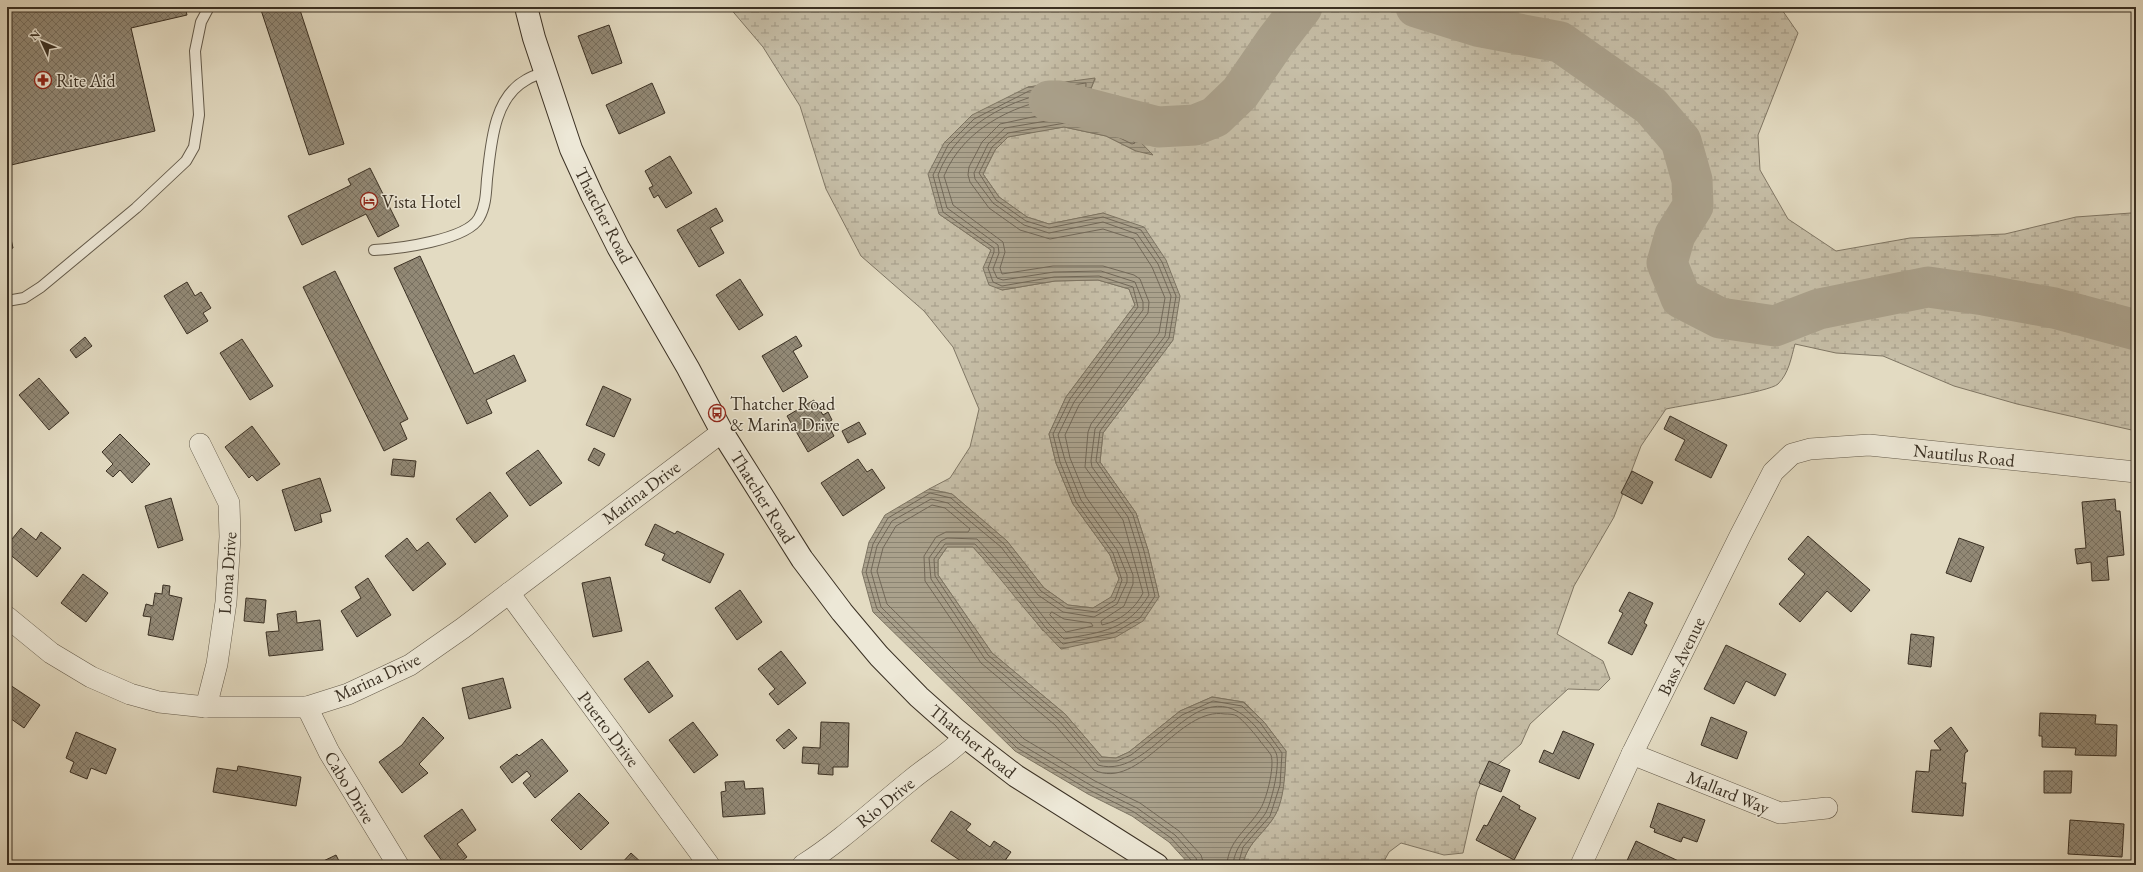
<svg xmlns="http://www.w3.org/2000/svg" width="2143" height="872" font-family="'EB Garamond',serif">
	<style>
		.wetland { fill: url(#wetland-marsh); stroke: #807765 }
		.water { fill: url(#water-rules); stroke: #7d7462 }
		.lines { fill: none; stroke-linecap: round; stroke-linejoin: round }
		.shore { stroke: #726858; stroke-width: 1 }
		.river { stroke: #aaa18c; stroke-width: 41 }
		.building { fill: url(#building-cross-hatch); stroke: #3a3023 }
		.lane-casing { stroke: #645b4b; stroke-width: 12 }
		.street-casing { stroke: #645b4b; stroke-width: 22 }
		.secondary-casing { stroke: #3a3023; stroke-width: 24 }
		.lane { stroke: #ede8d7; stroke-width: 10 }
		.street { stroke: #ede8d7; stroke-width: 21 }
		.secondary { stroke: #ede8d7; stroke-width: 22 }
		.labels { text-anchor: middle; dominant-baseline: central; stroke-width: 3; stroke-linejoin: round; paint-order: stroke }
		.poi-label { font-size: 18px; fill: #3a3023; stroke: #ede8d7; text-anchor: start }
		.street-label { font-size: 18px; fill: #3a3023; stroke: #ede8d7 }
	</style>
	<defs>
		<pattern id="wetland-marsh" width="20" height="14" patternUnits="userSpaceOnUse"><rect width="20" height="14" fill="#c6bea7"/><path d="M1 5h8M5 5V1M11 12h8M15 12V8" fill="none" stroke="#a29b88"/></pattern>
		<pattern id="water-rules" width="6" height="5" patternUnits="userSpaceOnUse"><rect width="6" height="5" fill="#aaa18c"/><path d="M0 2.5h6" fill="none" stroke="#8b8472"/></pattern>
		<pattern id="building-cross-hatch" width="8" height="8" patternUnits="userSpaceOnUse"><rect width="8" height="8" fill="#928976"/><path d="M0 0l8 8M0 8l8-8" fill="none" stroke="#787060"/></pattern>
	</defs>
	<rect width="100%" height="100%" fill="#e3dbc2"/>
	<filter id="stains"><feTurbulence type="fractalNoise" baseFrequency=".005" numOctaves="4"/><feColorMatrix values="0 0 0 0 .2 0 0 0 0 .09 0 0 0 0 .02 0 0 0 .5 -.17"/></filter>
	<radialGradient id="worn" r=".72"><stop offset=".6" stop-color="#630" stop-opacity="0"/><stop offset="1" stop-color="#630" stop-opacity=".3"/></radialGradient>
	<path class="wetland" d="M729,7H1780L1798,33L1758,135L1760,170L1788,219L1836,251L1910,238L2005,234L2076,217L2131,213L2136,214V431L2017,404L1954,386L1883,356L1836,353L1795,344C1791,358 1789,373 1778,384C1770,392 1684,405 1666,409L1641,446L1614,517L1574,586L1557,634L1603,661L1610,679L1599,690L1568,689L1530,724L1521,744L1483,778L1477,791L1463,853L1444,855L1401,843L1389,852L1382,865H1242C1249,842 1259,838 1272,820C1284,803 1285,771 1286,751L1264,722L1244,702L1212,697L1180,711L1129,752L1116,758L1102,757L1065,714L992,653L938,575V560L947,547H973L1006,583L1043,631L1159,597L1148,550L1136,513L1100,462L1103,433L1173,340L1104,213L1049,224L1027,217L999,197L983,174L995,150L1008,137L1039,131L1064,127L1106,136L1136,151L1119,120L1088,107L1090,91L1095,79L1028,87L939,214L991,250L984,268L1002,290L1055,281L1098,280L1129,289L1135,305L1066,397L1049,434L1056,463L1073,504L1110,555L1119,579L1112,597L1093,608L1068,605L1044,588L1007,541L952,494L929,489L950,478L970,447L979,409L953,347L924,311L861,256L826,189L800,106L763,47Z"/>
	<path class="water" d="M1095,78L1090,91L1088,107L1119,120L1153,155L1136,151L1106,136L1064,127L1008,137L995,150L983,174L999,197L1027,217L1049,224L1103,213L1144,227L1166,260L1180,296L1173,340L1103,433L1100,462L1136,513L1148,550L1159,597L1143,621L1116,637L1061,649C1029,617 1003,580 973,547H947L938,560V575L992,653L1065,714L1102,757L1116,758L1129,752L1180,711L1212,697L1243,702L1264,722L1286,751C1285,771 1285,803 1272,820C1259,838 1249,842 1242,865H1190L1169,842L1132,816L1088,794L1015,751L873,612L862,572L869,542L885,515L929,489L952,494L1007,541L1044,588L1068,605L1093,608L1111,597L1119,579L1110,555L1073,504L1056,463L1049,434L1066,397L1135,305L1129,289L1098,280L1055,281L1002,290L989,285L983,268L991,250L939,214L928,174L944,143L972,115L1028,87Z"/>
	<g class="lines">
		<g class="shore">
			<path d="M1072,96L1074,98L1072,113L1063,112L1037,116L1000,124L982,142L969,167L968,175L970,182L989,208L1020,230L1050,239L1103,229L1134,239L1152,267L1165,298L1159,333L1091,424L1088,432L1085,467L1123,520L1143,593C1135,609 1120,621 1102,625L1101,621L1124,606L1133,584V575L1122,547L1086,497L1070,458L1065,435L1079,405L1148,313L1149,302L1140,279L1134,275L1103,266H1053L1002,274L1000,268L1005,252L1003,242L953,205L944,176C964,126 1021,100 1072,96Z"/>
			<polygon points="1052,612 1064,619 1091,623 1093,626 1066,632 1050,615"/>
			<polyline points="1193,865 1192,861 1171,838 1134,812 1089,790 1017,748 877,609 866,572 873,544 888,518 930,493 951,498 1004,544 1041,591 1066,608 1096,612 1115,600 1122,580 1113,553 1076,502 1060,462 1053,434 1070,399 1138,307 1133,287 1099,276 1054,277 1002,286 993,282 988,268 994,252 994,248 943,212 933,175 948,145 974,119 1029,91 1086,83 1085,109 1117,123 1135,143 1132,144 1108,132 1065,123 1008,133 992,147 979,173 996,200 1026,221 1049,228 1103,217 1141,230 1162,262 1176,296 1169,338 1100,431 1096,461 1133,515 1144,551 1155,596 1140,618 1114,633 1063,644 1046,628 1009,581 975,544 945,544 934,559 935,576 988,655 1062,717 1100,761 1117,761 1131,755 1182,715 1213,701 1242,706 1261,724 1282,753 1280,785 1270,816 1243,847 1238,865"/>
			<path d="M1198,865L1196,858L1175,835L1137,808L1092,786L1020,744L881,607L871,571L877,546L892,521L931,499L948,503L1001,547L1038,595L1063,612L1094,617L1117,604L1127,582V575L1117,550L1081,500L1065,460L1058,435L1074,402L1143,310V302L1135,282L1101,271L1054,272L1003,280L997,278L993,269L999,253L998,245L947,208L938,175C958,120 1024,91 1079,89L1080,112L1099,122L1100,124L1098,125L1064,118L1005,128L988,144L974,173L975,179L993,203L1024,225L1049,233L1103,222L1137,234L1158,264L1171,296L1165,336L1095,429L1091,461L1092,467L1128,517L1139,552L1149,595C1128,630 1102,632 1064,639L1049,624L1013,578L977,539L947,538L941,541L929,558L931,579L985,659L1059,721L1098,765C1157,783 1198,652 1261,733C1266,739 1273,746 1276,753C1281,763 1271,805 1265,814C1253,832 1235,842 1233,865"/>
			<path d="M1204,865L1201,855L1179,831L1140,803L1095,781L1024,739L887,604L877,571L883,548L896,526L932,505L945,508L970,529L968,532H946L936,537L924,556L925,581L981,663L1055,725L1094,770C1140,792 1179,706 1225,714C1228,714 1234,714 1237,716C1244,721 1252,731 1258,738C1261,743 1268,750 1271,755C1275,767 1266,802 1259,811C1247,830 1228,841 1227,865"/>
		</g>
		<g class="river">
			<polyline points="1416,7 1477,26 1560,42 1651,106 1681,141 1692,180 1693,206 1675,235 1667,263 1681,298 1720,318 1775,326 1819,309 1928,287 1984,295 2054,308 2136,330"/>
			<polyline points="1049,101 1059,101 1158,127 1195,125 1215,117 1240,93 1275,42 1302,7"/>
		</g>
	</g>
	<g class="building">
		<polygon points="7,7 185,7 187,15 131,28 155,131 7,166"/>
		<polygon points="260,7 299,7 344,144 309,155"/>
		<polygon points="609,25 622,63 592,74 578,36"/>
		<polygon points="652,83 665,113 619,134 606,105"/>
		<polygon points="670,156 692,193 666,208 658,195 654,198 649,188 653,186 645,171"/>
		<polygon points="370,168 399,226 378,237 366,214 302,245 288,216 351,185 348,179"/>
		<polygon points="716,208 723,221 710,228 724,253 699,267 677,230"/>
		<polygon points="7,221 13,248 7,250"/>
		<polygon points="420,256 474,374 514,355 526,381 486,400 492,413 467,424 394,268"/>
		<polygon points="335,271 408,419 400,423 407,439 384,451 303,287"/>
		<polygon points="740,279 763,315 739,330 716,295"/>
		<polygon points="187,282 195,296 201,292 211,308 203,313 208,321 187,334 164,296"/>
		<polygon points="796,336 802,346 793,351 808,377 783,392 762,356"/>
		<polygon points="85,337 92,346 76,358 70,350"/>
		<polygon points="242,339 273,386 250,400 220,353"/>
		<polygon points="39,378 69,413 49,430 19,395"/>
		<polygon points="603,386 631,399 614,437 586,425"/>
		<polygon points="814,400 823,415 828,412 832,420 827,423 834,436 808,452 787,416"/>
		<polygon points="1670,416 1727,445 1711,478 1675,460 1685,440 1664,429"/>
		<polygon points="859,422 866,434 848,443 842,431"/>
		<polygon points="252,426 280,464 257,481 252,475 249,478 225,447"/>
		<polygon points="120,434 150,464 132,483 120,470 113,477 106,471 113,464 102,452"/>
		<polygon points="594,448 605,454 599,466 588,460"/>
		<polygon points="538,450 562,483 530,506 506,473"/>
		<polygon points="393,459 416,461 414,477 391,475"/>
		<polygon points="858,459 867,472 872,469 885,488 843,516 821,483"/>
		<polygon points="1632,471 1653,482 1642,504 1621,493"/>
		<polygon points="320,478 331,511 320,514 322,522 295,531 282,490"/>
		<polygon points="490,492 508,516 475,543 456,519"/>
		<polygon points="171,498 183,540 158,548 145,506"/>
		<polygon points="2115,499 2116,511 2120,511 2124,555 2107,557 2109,580 2092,581 2091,562 2077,564 2075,549 2086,548 2082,502"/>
		<polygon points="655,524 675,534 677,531 724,554 710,583 662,560 665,554 645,545"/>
		<polygon points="21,528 36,540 41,532 61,548 37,577 7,552 7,545"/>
		<polygon points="1808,536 1870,590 1851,612 1827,591 1800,622 1779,604 1805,574 1788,559"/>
		<polygon points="407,538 417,551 428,542 446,564 413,591 385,556"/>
		<polygon points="1959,538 1984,547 1971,582 1946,573"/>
		<polygon points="83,574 108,593 86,622 61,603"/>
		<polygon points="610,577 622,631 593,637 582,583"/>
		<polygon points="368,578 391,615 357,637 341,611 361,598 355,587"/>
		<polygon points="163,585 170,586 169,595 182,598 173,640 148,635 151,617 143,616 146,604 153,606 155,593 162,594"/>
		<polygon points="740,590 762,622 737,640 715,608"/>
		<polygon points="1629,592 1653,603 1644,623 1647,625 1632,655 1608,643 1623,613 1619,611"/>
		<polygon points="246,598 266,600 264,623 244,621"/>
		<polygon points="296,611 297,623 320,620 323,650 269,656 266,632 279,631 277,614"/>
		<polygon points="1911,634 1934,637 1931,667 1908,664"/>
		<polygon points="1726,645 1786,674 1775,696 1746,681 1734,704 1704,689"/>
		<polygon points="781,651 806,683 778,705 769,694 775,689 758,669"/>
		<polygon points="648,661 673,696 649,713 624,679"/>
		<polygon points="503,678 511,708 469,719 462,688"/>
		<polygon points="7,683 40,705 24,728 7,716"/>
		<polygon points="2040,713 2096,715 2095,724 2117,725 2116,756 2075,755 2076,748 2042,747 2042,736 2039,736"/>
		<polygon points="423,717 444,738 419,764 428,773 402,793 379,762 402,745"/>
		<polygon points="1711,717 1747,732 1737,759 1701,745"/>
		<polygon points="693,722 718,755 694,773 669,740"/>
		<polygon points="821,722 849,723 848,767 833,767 833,775 818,774 819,764 802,763 803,747 820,748"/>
		<polygon points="1951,727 1968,751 1965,753 1962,783 1966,783 1963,816 1912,812 1916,771 1929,772 1931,750 1941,750 1934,741"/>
		<polygon points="789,729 797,738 784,749 776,740"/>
		<polygon points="1563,731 1594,744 1579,779 1539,762 1544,750 1553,754"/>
		<polygon points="76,732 116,749 106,774 91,768 87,779 70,772 74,762 66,758"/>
		<polygon points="542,739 568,771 535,798 523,783 531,776 527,771 512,783 500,767 517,754 519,756"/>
		<polygon points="1489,761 1510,770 1501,792 1479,783"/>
		<polygon points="238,766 301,777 296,806 213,792 217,768 237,771"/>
		<polygon points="2044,771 2072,771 2071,793 2044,793"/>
		<polygon points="744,781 745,789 763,788 765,814 723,817 721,792 726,791 725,782"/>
		<polygon points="579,793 609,823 581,850 551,820"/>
		<polygon points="1503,796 1520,806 1519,809 1536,818 1514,860 1476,840 1484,825 1487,826"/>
		<polygon points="1658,803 1705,820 1697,842 1683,837 1681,842 1654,832 1655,829 1650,827"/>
		<polygon points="462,809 476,830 457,844 467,857 456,865 445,865 424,836"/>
		<polygon points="951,811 971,824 966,830 990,847 994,841 1011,852 1002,865 967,865 931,841"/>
		<polygon points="2070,820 2124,824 2122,857 2068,854"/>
		<polygon points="1636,841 1687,865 1625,865"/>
		<polygon points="631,853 644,865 620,865"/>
		<polygon points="336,855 341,865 315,865"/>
	</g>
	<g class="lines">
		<g class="lane-casing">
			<g id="lane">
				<path d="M374,250C398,249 467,240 479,218C486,206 486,192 487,179C491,146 493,98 526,80C532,76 539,74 546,72"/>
				<polyline points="7,301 24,298 41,287 136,208 186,161 194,147 199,115 195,51 201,22 209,7"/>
			</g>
		</g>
		<g class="street-casing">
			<g id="street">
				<polyline points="200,444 229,503 230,537 226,602 217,664 206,707"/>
				<polyline points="509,593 709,865"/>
				<polyline points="7,617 51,653 91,677 130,694 159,702 206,707 307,707 348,694 410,665 463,628 722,432"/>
				<polyline points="307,707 329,752 398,865"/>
				<polyline points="1632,754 1780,813 1827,808"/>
				<path d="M803,865C841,841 875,809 911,780C930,764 947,756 965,737"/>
				<polyline points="1581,865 1632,754 1740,536 1773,472 1792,454 1810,449 1869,445 2136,472"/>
			</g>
		</g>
		<g class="secondary-casing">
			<polyline id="secondary" points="526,7 534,38 571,149 592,195 618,247 688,368 722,432 802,559 842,612 879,656 919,697 955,729 1016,776 1157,865"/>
		</g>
		<use href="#lane" class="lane"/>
		<use href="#street" class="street"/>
		<use href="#secondary" class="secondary"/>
	</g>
	<defs>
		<g id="pharmacy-ring" transform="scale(0.9)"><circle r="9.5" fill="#ede8d7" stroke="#8f2418" stroke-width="1.5"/><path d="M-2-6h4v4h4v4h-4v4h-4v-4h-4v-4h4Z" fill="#8f2418"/></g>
		<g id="hotel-ring" transform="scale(0.9)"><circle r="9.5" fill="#ede8d7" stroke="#8f2418" stroke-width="1.5"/><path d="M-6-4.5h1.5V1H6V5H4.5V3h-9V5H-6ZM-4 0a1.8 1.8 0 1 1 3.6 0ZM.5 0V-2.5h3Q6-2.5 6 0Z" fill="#8f2418"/></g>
		<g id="bus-ring" transform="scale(0.9)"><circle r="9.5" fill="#ede8d7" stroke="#8f2418" stroke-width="1.5"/><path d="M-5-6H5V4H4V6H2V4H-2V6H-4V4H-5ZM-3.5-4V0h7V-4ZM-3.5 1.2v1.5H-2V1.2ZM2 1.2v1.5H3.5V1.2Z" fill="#8f2418"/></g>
	</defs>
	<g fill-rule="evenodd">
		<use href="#pharmacy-ring" x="43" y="80"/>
		<use href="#hotel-ring" x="369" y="201"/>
		<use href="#bus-ring" x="717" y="413"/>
	</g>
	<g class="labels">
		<g class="poi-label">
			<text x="56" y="80">Rite Aid</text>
			<text x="382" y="201">Vista Hotel</text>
			<text x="730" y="403">Thatcher Road<tspan x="730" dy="21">&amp; Marina Drive</tspan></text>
		</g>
		<g class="street-label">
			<text transform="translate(604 215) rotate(63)">Thatcher Road</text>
			<text transform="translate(1964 455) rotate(6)">Nautilus Road</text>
			<text transform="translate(641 492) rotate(-37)">Marina Drive</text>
			<text transform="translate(763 497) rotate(58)">Thatcher Road</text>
			<text transform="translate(227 573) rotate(-86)">Loma Drive</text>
			<text transform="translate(1681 656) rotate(-64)">Bass Avenue</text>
			<text transform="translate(377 677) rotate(-25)">Marina Drive</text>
			<text transform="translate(609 729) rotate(53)">Puerto Drive</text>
			<text transform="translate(973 741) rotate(39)">Thatcher Road</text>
			<text transform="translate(350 787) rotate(59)">Cabo Drive</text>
			<text transform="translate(1728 792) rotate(22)">Mallard Way</text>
			<text transform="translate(885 802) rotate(-39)">Rio Drive</text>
		</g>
	</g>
	<rect width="2143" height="872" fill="none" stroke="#e3dbc2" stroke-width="24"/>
	<rect x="8" y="8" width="2127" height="856" fill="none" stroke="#3a3023" stroke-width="2"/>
	<rect x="12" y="12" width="2119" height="848" fill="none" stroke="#3a3023"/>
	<g transform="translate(42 42) rotate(314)" stroke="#ede8d7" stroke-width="3" paint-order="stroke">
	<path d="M0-3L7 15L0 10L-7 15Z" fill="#3a3023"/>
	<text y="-6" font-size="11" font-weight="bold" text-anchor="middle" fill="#3a3023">N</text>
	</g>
	<rect width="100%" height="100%" filter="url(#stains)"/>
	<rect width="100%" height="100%" fill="url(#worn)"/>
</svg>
